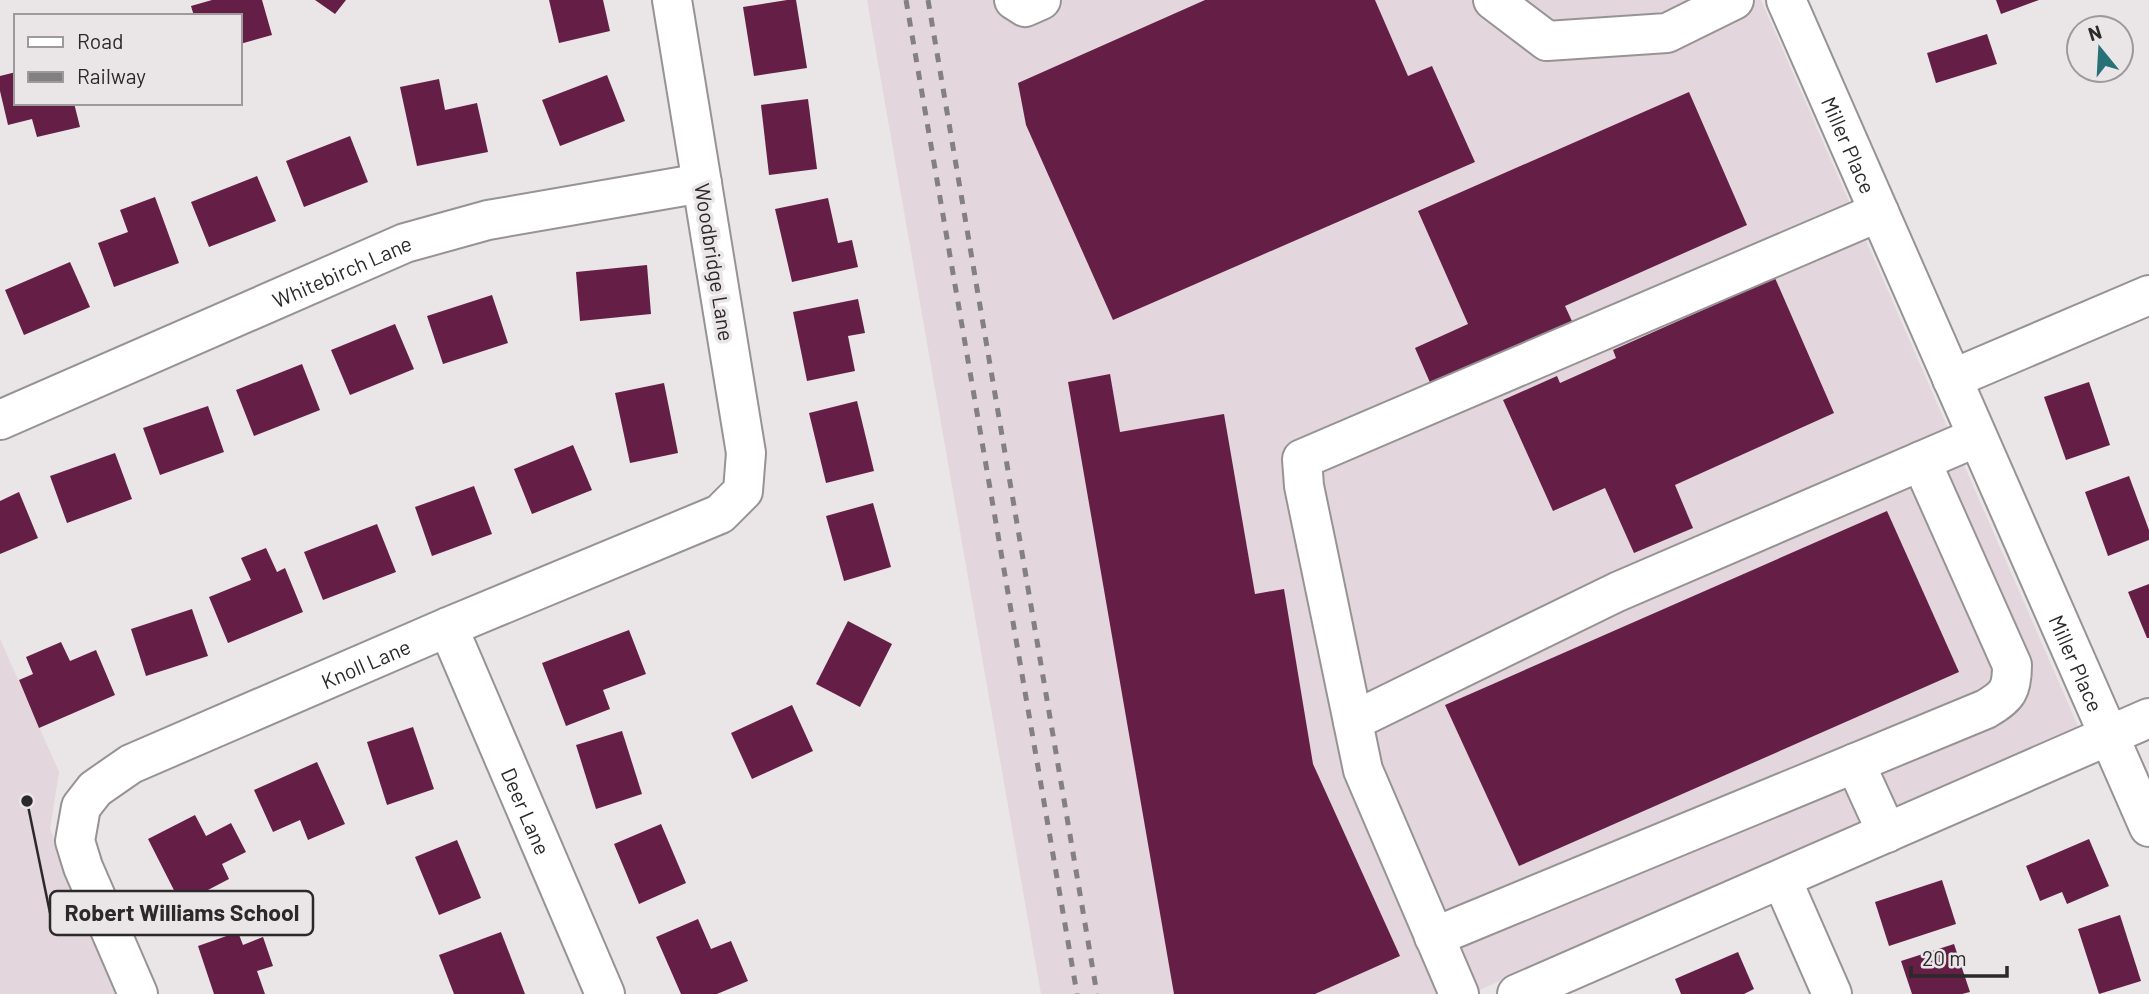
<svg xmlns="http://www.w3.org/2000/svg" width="2149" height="994" font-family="Barlow,sans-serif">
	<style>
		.built { fill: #e3d6dc }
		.building { fill: #651f46 }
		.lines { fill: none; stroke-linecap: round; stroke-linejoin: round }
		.minor-casing { stroke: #979394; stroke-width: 42 }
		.minor { stroke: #fff; stroke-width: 38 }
		.rail { stroke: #838081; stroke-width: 5; stroke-dasharray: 9 9; stroke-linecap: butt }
		.labels { text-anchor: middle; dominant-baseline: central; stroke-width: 7; stroke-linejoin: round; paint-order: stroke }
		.street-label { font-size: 21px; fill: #2b292a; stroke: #eae5e7 }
		.leader { fill: none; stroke: #2b292a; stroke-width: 2.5 }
		.callout-dot { fill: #2b292a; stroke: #eae5e7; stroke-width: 2.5 }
		.callout { fill: #eae5e7; stroke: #2b292a; stroke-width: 2.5 }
		.callout-label { font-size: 23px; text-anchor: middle; font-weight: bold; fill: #2b292a }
	</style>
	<rect width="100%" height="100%" fill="#eae5e7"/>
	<g class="built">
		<polygon points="867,0 1761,0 2081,733 1470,994 1041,994"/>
		<polygon points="0,639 59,772 50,829 118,994 0,994"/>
	</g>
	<g class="building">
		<polygon points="212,0 262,0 272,35 240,44 240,16 194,16 191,6"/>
		<polygon points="315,0 346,0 335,14"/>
		<polygon points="549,0 603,0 610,31 559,43"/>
		<polygon points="787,0 796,0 807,68 754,76 743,7"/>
		<polygon points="1205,0 1375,0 1408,76 1432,66 1475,162 1113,320 1026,125 1018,83"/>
		<polygon points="1996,0 2039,0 2001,14"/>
		<polygon points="1987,34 1997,64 1936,83 1927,53"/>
		<polygon points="16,72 16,103 74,103 80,127 37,137 32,119 8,125 0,91 0,76"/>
		<polygon points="607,75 625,121 560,146 542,100"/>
		<polygon points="439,79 445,110 477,103 488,152 417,166 400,87"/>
		<polygon points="1689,92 1747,225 1565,306 1577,332 1435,394 1415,348 1468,324 1418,211"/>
		<polygon points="808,99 817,169 769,175 761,105"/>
		<polygon points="350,136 368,182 304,207 286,161"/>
		<polygon points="257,176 276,221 209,247 191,202"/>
		<polygon points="155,197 179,263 114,287 98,243 128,232 120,210"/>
		<polygon points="828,198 838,243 852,240 858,267 792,282 775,209"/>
		<polygon points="70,262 90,307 24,335 5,290"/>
		<polygon points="647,265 651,314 580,321 576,272"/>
		<polygon points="1775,278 1834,413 1675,485 1693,528 1634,553 1605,488 1553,511 1503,400 1557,376 1560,383 1616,358 1613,350"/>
		<polygon points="492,295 508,343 443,364 427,316"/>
		<polygon points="858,299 865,333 848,336 855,371 807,381 793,312"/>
		<polygon points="395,324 414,369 350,395 331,350"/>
		<polygon points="302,364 320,410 254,436 236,390"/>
		<polygon points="1110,374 1120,432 1224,414 1255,594 1284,589 1313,764 1400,956 1315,994 1174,994 1068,382"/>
		<polygon points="2089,382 2110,445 2066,460 2044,397"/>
		<polygon points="664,383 678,453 630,463 615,393"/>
		<polygon points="857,401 874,471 826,483 809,413"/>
		<polygon points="208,406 224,452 160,475 143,428"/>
		<polygon points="573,445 592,490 532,514 514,469"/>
		<polygon points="115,453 132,499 67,523 50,476"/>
		<polygon points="2129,476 2149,530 2149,540 2108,556 2085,492"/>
		<polygon points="474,486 492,534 432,556 415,507"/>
		<polygon points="19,492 38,538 0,554 0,501"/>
		<polygon points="873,503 891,567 844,581 826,516"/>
		<polygon points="1887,511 1959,672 1519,866 1445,705"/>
		<polygon points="377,524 396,572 323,600 304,552"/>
		<polygon points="266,548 277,572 285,568 303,612 228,643 209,597 251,580 241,558"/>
		<polygon points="2149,584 2149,638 2147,638 2128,592"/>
		<polygon points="192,609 208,656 146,676 131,629"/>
		<polygon points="848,621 892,644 860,707 816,684"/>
		<polygon points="629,630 646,674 603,690 610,709 566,726 542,663"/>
		<polygon points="61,642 70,661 96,650 115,695 39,728 19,680 33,674 26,657"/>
		<polygon points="792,705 813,751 752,779 731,733"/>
		<polygon points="413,727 434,789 387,805 367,742"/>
		<polygon points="622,731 642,794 596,809 576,745"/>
		<polygon points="317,762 345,824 308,840 300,820 273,832 254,790"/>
		<polygon points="195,815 206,836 231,823 246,852 222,864 229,879 181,904 148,839"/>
		<polygon points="661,824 686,883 639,904 614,844"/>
		<polygon points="2089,839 2109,886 2067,904 2062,892 2040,901 2026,866"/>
		<polygon points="457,840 481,898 439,915 415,857"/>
		<polygon points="1942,880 1956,924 1889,946 1875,902"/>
		<polygon points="2120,915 2141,981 2099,994 2078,929"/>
		<polygon points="698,919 711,949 731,941 748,981 717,994 681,994 656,937"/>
		<polygon points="238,932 243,945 263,937 273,966 257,971 265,994 214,994 198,946"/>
		<polygon points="501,932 525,994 454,994 439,955"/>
		<polygon points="1954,944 1970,992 1962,994 1912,994 1901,961"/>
		<polygon points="1738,952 1754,989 1744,994 1681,994 1675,979"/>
	</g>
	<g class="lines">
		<g class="minor-casing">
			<g id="minor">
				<polyline points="1014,0 1025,7 1041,0"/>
				<polyline points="1493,0 1547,41 1667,33 1734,0"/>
				<path id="s1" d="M1786,0L2149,827"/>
				<polyline points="1952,379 2149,295"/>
				<path id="s2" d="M0,420L405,243L488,220L702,183"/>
				<path id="s3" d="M448,627L605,994"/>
				<polyline points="1353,721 1617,592 1977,437"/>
				<polyline points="1855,763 1887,833"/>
				<polyline points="1782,880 1832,994"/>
				<path d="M1434,937L1986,709C2008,696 2012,690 2012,665L1921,461"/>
				<path id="s4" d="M138,994L83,867L75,841L81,807L95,789L131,764L448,627L720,514L743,491L746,453L672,0"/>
				<polyline points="1459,994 1363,770 1304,486 1302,459 1879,212"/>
				<polyline points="1517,994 2149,718"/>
			</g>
		</g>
		<use href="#minor" class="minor"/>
		<g class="rail">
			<polyline points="906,0 1077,994"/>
			<polyline points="928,0 1097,994"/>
		</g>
	</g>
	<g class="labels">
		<g class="street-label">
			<text stroke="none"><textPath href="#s1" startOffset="158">Miller Place</textPath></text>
			<text transform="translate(715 262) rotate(81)">Woodbridge Lane</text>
			<text stroke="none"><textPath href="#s2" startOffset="373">Whitebirch Lane</textPath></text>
			<text stroke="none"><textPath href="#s4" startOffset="522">Knoll Lane</textPath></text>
			<text stroke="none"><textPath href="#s1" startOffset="724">Miller Place</textPath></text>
			<text stroke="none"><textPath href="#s3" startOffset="200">Deer Lane</textPath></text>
		</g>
	</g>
	<path class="leader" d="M27 801L50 913"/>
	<circle class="callout-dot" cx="27" cy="801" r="7"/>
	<rect class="callout" x="50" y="891" width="263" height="44" rx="7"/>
	<g class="callout-label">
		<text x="182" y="921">Robert Williams School</text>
	</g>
	<rect x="14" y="14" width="228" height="91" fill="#eae5e7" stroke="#9e9a9b" stroke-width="2"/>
	<rect x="28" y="37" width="35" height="10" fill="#ffffff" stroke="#9e9a9b" stroke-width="2"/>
	<text x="77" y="49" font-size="21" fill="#2b292a">Road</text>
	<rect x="28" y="72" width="35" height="10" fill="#838081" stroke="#9e9a9b" stroke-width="2"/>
	<text x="77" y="84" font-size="21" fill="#2b292a">Railway</text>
	<g transform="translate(2100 49) rotate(342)"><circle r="33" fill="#eae5e7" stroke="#9e9a9b" stroke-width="2"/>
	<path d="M0-5L12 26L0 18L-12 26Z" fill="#277177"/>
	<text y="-10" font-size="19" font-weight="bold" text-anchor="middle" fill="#2b292a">N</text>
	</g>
	<path d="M1911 966v10h96v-10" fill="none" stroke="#2b292a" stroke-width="3.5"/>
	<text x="1922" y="966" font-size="21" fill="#2b292a" stroke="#eae5e7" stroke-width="5" paint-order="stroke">20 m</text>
</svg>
